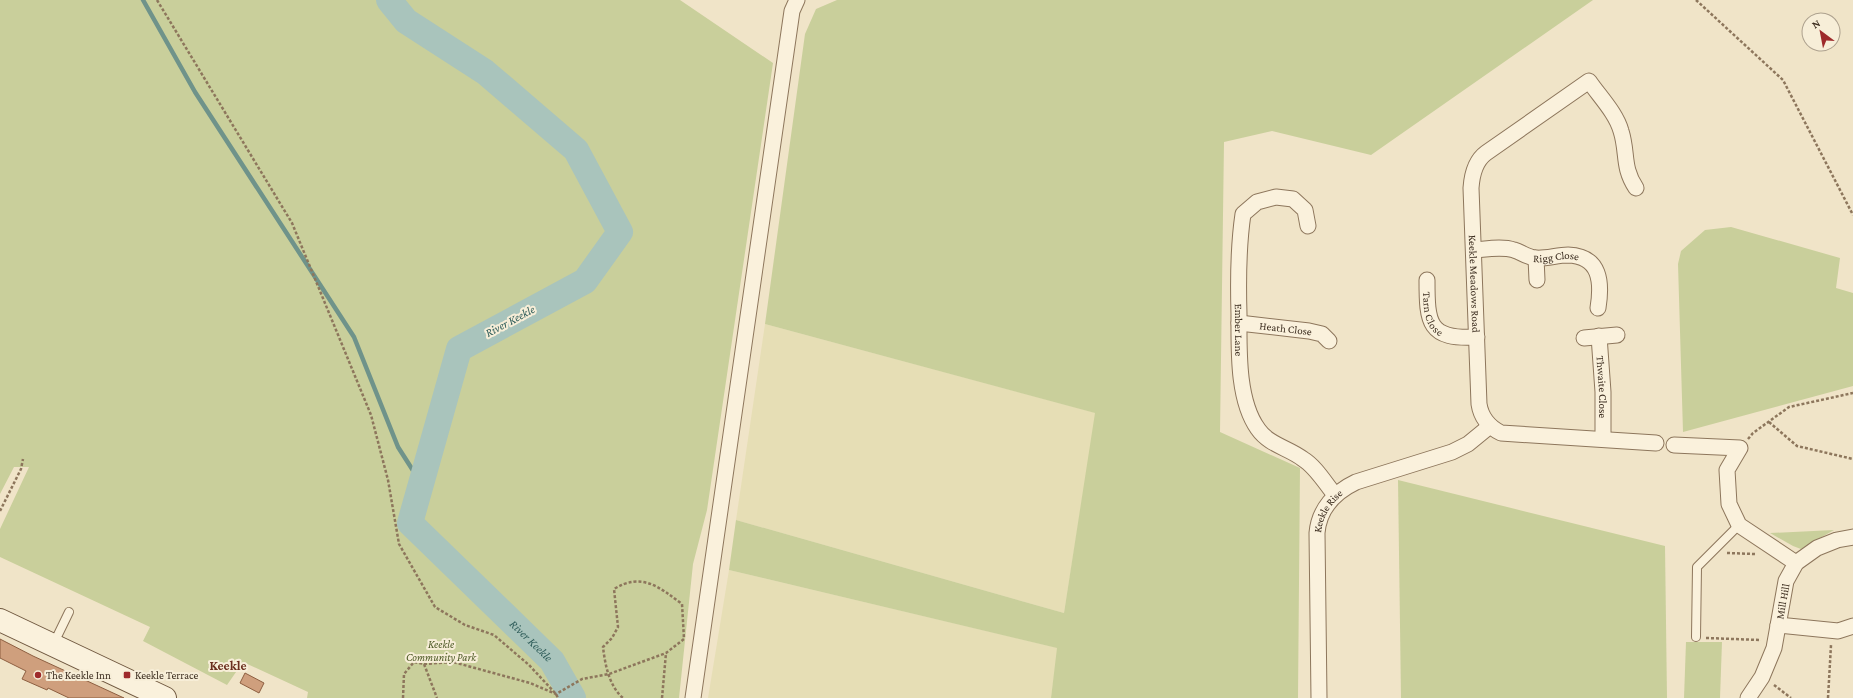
<svg xmlns="http://www.w3.org/2000/svg" width="1853" height="698" font-family="'Crimson Pro',serif">
	<style>
		.farmland { fill: #e6deb5 }
		.green { fill: #c9cf9b }
		.lines { fill: none; stroke-linecap: round; stroke-linejoin: round }
		.stream { stroke: #6f938a; stroke-width: 4.5 }
		.river { stroke: #a9c4bc; stroke-width: 26 }
		.building { fill: #cf9f7d; stroke: #8d5f41 }
		.service-casing { stroke: #8d765c; stroke-width: 10 }
		.minor-casing { stroke: #8d765c; stroke-width: 17 }
		.secondary-casing { stroke: #6f573f; stroke-width: 24 }
		.path { stroke: #8d765c; stroke-width: 2.5; stroke-dasharray: 3 2; stroke-linecap: butt }
		.service { stroke: #faf1dc; stroke-width: 8 }
		.minor { stroke: #faf1dc; stroke-width: 15 }
		.secondary { stroke: #faf1dc; stroke-width: 22 }
		.poi-dot { fill: #9e2a2b; stroke: #f7eed8; stroke-width: 1.5 }
		.labels { text-anchor: middle; dominant-baseline: central; stroke-width: 4; stroke-linejoin: round; paint-order: stroke }
		.street-label { font-size: 11px; fill: #3d2e20; stroke: #f7eed8 }
		.park-label { font-size: 11px; font-style: italic; fill: #4d5a26; stroke: #f7eed8 }
		.poi-label { font-size: 11px; fill: #3d2e20; stroke: #f7eed8; text-anchor: start }
		.water-label { font-size: 12px; font-style: italic; fill: #2f5d5a; stroke: #f7eed8 }
		.quarter-label { font-size: 13px; font-weight: bold; fill: #6b2e1e; stroke: #f7eed8 }
	</style>
	<rect width="100%" height="100%" fill="#f0e4c8"/>
	<g class="farmland">
		<polygon points="765,324 1096,413 1064,613 736,520"/>
		<polygon points="729,570 1058,648 1051,698 708,698"/>
	</g>
	<g class="green">
		<polygon points="0,0 680,0 773,63 707,510 693,564 679,698 307,698 308,692 243,662 227,685 143,641 150,627 0,557 0,529 29,467 14,467 0,494"/>
		<polygon points="837,0 1593,0 1371,155 1272,131 1224,142 1220,432 1300,468 1298,698 1051,698 1057,648 729,570 736,520 1064,613 1095,413 765,324 805,34 816,9"/>
		<polygon points="1731,227 1840,258 1836,288 1853,293 1853,386 1683,432 1678,264 1681,251 1705,230"/>
		<polygon points="1398,480 1665,546 1667,698 1401,698"/>
		<polygon points="1834,530 1801,549 1793,546 1770,533"/>
		<polygon points="1686,642 1722,642 1720,698 1684,698"/>
	</g>
	<g class="lines">
		<polyline class="stream" points="143,0 195,92 354,337 398,447 421,483"/>
		<path class="river" id="s1" d="M389,0L406,21L485,72L576,150L620,232L585,281L459,349L410,523L552,661L573,698"/>
	</g>
	<g class="building">
		<polygon points="0,639 33,656 124,698 69,698 48,688 47,690 22,679 26,671 0,658"/>
		<polygon points="245,673 264,683 259,693 240,683"/>
	</g>
	<g class="lines">
		<g class="service-casing">
			<g id="service">
				<polyline points="1696,637 1697,567 1739,525"/>
				<polyline points="53,645 69,612"/>
			</g>
		</g>
		<g class="minor-casing">
			<g id="minor">
				<path id="s2" d="M1636,188C1622,167 1628,153 1621,131C1616,113 1600,97 1589,81L1486,153C1475,161 1472,174 1471,188L1479,404C1481,417 1489,427 1501,433L1656,443"/>
				<path id="s3" d="M1308,226L1305,210L1293,199L1276,197L1257,202L1243,214C1238,248 1238,281 1239,314C1239,349 1237,400 1258,429C1269,445 1289,448 1303,459C1316,467 1325,483 1335,495"/>
				<path id="s4" d="M1474,250C1487,249 1502,246 1514,250C1521,252 1527,257 1535,258C1546,259 1557,255 1568,255C1601,256 1602,283 1598,308"/>
				<polyline points="1536,258 1537,280"/>
				<path id="s5" d="M1427,280C1427,323 1428,340 1477,337"/>
				<path id="s6" d="M1239,323L1309,331L1322,334L1329,341"/>
				<path id="s7" d="M1599,336L1603,392V438"/>
				<polyline points="1584,338 1617,335"/>
				<polyline points="1674,445 1740,448 1727,470 1729,504 1739,525 1796,563"/>
				<polyline points="1778,625 1838,631 1853,626"/>
				<polyline points="693,698 792,11 797,0"/>
				<path id="s8" d="M1319,698L1317,533C1319,509 1335,492 1356,482L1452,452L1468,444L1490,426"/>
				<path id="s9" d="M1748,698L1762,677L1774,648L1786,581L1796,563L1817,548L1837,540L1853,537"/>
			</g>
		</g>
		<g class="secondary-casing">
			<polyline id="secondary" points="0,620 165,698"/>
		</g>
		<g class="path">
			<polyline points="157,0 292,223 371,415 388,480 399,544 435,607 465,625 494,635 529,665 556,694 558,698"/>
			<polyline points="1696,0 1783,80 1853,215"/>
			<polyline points="1769,422 1797,446 1853,459"/>
			<polyline points="1748,439 1753,433 1789,407 1853,393"/>
			<polyline points="0,511 21,469 23,459"/>
			<polyline points="1727,553 1755,554"/>
			<polyline points="1706,638 1761,640"/>
			<path d="M424,664L453,662L530,683L556,694L582,679L609,674L666,653L684,639L682,604C659,587 642,572 614,589L618,627L612,638L603,647C605,664 609,686 623,698"/>
			<polyline points="1774,685 1791,698"/>
			<polyline points="403,698 404,674 414,662 424,664 437,698"/>
			<polyline points="662,698 666,653"/>
			<polyline points="1828,698 1831,645"/>
		</g>
		<use href="#service" class="service"/>
		<use href="#minor" class="minor"/>
		<use href="#secondary" class="secondary"/>
	</g>
	<g class="poi-dot">
		<circle cx="38" cy="675" r="4"/>
		<rect x="123" y="671" width="8" height="8" rx="2"/>
	</g>
	<g class="labels">
		<g class="street-label">
			<text stroke="none"><textPath href="#s4" startOffset="84">Rigg Close</textPath></text>
			<text stroke="none"><textPath href="#s2" startOffset="380">Keekle Meadows Road</textPath></text>
			<text stroke="none"><textPath href="#s5" startOffset="35">Tarn Close</textPath></text>
			<text stroke="none"><textPath href="#s6" startOffset="47">Heath Close</textPath></text>
			<text stroke="none"><textPath href="#s3" startOffset="204">Ember Lane</textPath></text>
			<text stroke="none"><textPath href="#s7" startOffset="51">Thwaite Close</textPath></text>
			<text stroke="none"><textPath href="#s8" startOffset="190">Keekle Rise</textPath></text>
			<text stroke="none"><textPath href="#s9" startOffset="104">Mill Hill</textPath></text>
		</g>
		<g class="park-label">
			<text x="441" y="644">Keekle<tspan x="441" dy="13">Community Park</tspan></text>
		</g>
		<g class="poi-label">
			<text x="46" y="675">The Keekle Inn</text>
			<text x="135" y="675">Keekle Terrace</text>
		</g>
		<g class="water-label">
			<text transform="translate(510 321) rotate(-28)">River Keekle</text>
			<text stroke="none"><textPath href="#s1" startOffset="887">River Keekle</textPath></text>
		</g>
		<g class="quarter-label">
			<text x="228" y="665">Keekle</text>
		</g>
	</g>
	<g transform="translate(1821 32) rotate(328)"><circle r="19" fill="#f7eed8" stroke="#ada18e"/>
	<path d="M0-3L7 15L0 10L-7 15Z" fill="#9e2a2b"/>
	<text y="-6" font-size="11" font-weight="bold" text-anchor="middle" fill="#3d2e20">N</text>
	</g>
</svg>
